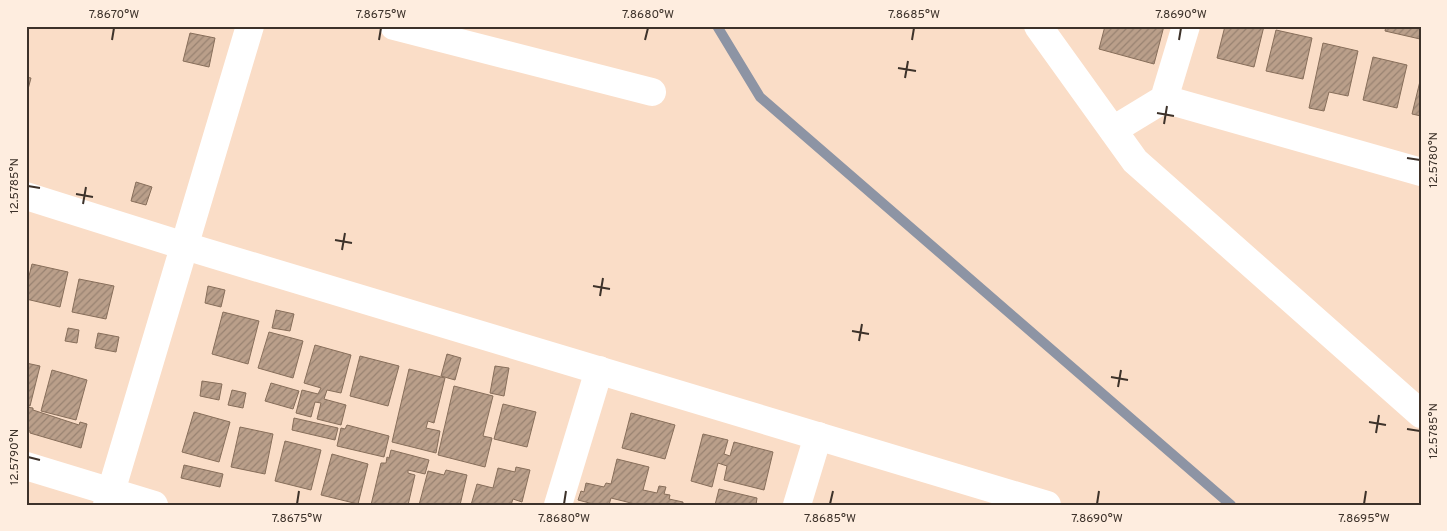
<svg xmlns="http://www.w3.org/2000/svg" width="1447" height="531" font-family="Overpass,sans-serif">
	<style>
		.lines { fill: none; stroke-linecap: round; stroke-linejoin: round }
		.stream { stroke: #8d94a4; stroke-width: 10 }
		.building { fill: url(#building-hatch); stroke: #876e5a }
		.street { stroke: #fff; stroke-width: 28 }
		.secondary { stroke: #fff; stroke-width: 28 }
		.ticks { fill: none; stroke: #3d322a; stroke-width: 2 }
		.neatline { fill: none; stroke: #3d322a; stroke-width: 2 }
		.ticks-label { font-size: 12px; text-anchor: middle; fill: #3d322a }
	</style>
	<defs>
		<pattern id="building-hatch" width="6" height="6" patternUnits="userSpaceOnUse" patternTransform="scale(1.25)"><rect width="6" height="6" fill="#ba9f8a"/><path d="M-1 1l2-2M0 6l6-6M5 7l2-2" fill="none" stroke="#988271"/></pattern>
	</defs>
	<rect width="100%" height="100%" fill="#faddc7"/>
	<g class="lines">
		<polyline class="stream" points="717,26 760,97 1231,505"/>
	</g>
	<g class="building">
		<polygon points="1105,26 1164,26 1154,64 1099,49"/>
		<polygon points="1225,26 1264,26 1254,67 1217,58"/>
		<polygon points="1386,26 1421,26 1420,39 1385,31"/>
		<polygon points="1276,30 1312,38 1303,79 1266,71"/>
		<polygon points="190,33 215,38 209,67 183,61"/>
		<polygon points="1323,43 1358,51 1348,96 1329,92 1324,111 1309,108"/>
		<polygon points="1373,57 1407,65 1397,108 1363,100"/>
		<polygon points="26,77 31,78 27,93 26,93"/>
		<polygon points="1421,77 1421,116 1412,114"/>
		<polygon points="136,182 152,187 146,205 131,201"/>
		<polygon points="32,264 68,272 60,307 26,299 26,288"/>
		<polygon points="79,279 114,286 106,319 72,312"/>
		<polygon points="208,286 225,290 221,307 205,303"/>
		<polygon points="276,310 294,314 290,331 272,328"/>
		<polygon points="223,312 259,321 248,364 212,354"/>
		<polygon points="68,328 79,330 77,343 65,341"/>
		<polygon points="269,332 303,341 293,378 258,368"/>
		<polygon points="98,333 119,337 116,352 95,348"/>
		<polygon points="315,345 351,355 341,393 327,390 324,399 346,405 341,425 317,419 321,403 315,402 311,417 296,413 302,390 318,394 321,388 304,383"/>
		<polygon points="447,354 461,358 455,380 441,376"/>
		<polygon points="360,356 399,366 388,406 350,396"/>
		<polygon points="26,363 40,366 30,406 26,405"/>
		<polygon points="495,366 509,368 504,396 490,393"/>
		<polygon points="409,369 445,378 434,423 428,421 426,428 440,431 436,453 392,442"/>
		<polygon points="52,370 87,380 76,420 41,411"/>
		<polygon points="202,381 222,384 219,400 200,396"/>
		<polygon points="271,383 299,391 293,409 265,401"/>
		<polygon points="454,386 493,396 483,436 492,438 485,467 438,455"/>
		<polygon points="232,390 246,393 243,408 228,405"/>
		<polygon points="503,404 536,412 527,447 494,439"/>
		<polygon points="26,407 33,408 33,410 79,425 80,422 87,424 81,448 30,433 30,431 26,430"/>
		<polygon points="194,412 230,422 219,462 182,452"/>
		<polygon points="631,413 675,425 665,459 622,448"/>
		<polygon points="294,418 338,428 335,440 292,430"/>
		<polygon points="347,425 389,436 384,457 337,446 341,428 345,429"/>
		<polygon points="240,427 273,434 265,474 231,467"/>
		<polygon points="703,434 728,440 724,454 730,456 734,442 773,452 764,490 724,480 727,466 718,463 712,487 691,481"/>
		<polygon points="285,441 321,450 311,490 275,481"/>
		<polygon points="391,450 429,460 425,474 408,470 408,473 415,475 408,505 371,505 381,463 386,463 387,457 389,458"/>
		<polygon points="332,454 368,464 358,504 321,495"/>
		<polygon points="617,459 649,467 643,490 657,493 659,486 666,487 664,494 670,495 669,499 683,502 683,505 639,505 611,498 609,505 597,505 578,500 581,491 584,492 586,483 604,487 606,483 611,484"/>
		<polygon points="184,465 223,474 220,487 181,478"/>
		<polygon points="516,467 530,470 522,502 513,499 511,505 471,505 477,484 493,488 498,468 515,472"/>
		<polygon points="446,470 467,475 460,505 419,505 428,471 444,475"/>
		<polygon points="719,489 757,498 756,505 715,505"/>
	</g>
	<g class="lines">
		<g class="street">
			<polyline points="394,26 652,92"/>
			<polyline points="1038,26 1135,161 1421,414"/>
			<polyline points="1164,99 1421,172"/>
			<polyline points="1113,130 1164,99 1186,26"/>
			<polyline points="26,196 185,246 1047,505"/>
			<polyline points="26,466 154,505"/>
			<polyline points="558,505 599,370"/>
			<polyline points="797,505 818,436"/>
		</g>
		<polyline class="secondary" points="107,505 250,26"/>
	</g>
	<path class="ticks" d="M112,40L114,28M379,40L381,28M645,40L648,28M912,40L914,28M1179,40L1181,28M898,68L916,71M905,78L908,61M1157,113L1174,116M1164,124L1167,106M1407,158L1420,160M28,186L40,188M76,194L93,197M83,204L86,187M335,240L352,243M342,250L345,233M593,286L610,289M600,296L603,278M852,331L869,334M859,341L862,324M1111,377L1128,380M1118,387L1121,370M1369,422L1386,425M1407,429L1420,431M1376,433L1379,415M28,457L40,460M297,504L299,491M564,504L566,491M830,504L833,491M1097,504L1099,491M1364,504L1366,491"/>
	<rect width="1447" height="531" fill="none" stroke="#feeddf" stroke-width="55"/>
	<rect x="28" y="28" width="1392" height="476" class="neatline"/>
	<g class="ticks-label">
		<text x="114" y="18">7.8670°W</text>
		<text x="381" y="18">7.8675°W</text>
		<text x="648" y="18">7.8680°W</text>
		<text x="914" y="18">7.8685°W</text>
		<text x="1181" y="18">7.8690°W</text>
		<text transform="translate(1433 160) rotate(-90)" y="4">12.5780°N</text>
		<text transform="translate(14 186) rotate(-90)" y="4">12.5785°N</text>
		<text transform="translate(1433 431) rotate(-90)" y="4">12.5785°N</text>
		<text transform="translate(14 457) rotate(-90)" y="4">12.5790°N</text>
		<text x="297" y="522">7.8675°W</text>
		<text x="564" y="522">7.8680°W</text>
		<text x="830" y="522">7.8685°W</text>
		<text x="1097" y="522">7.8690°W</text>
		<text x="1364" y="522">7.8695°W</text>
	</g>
</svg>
